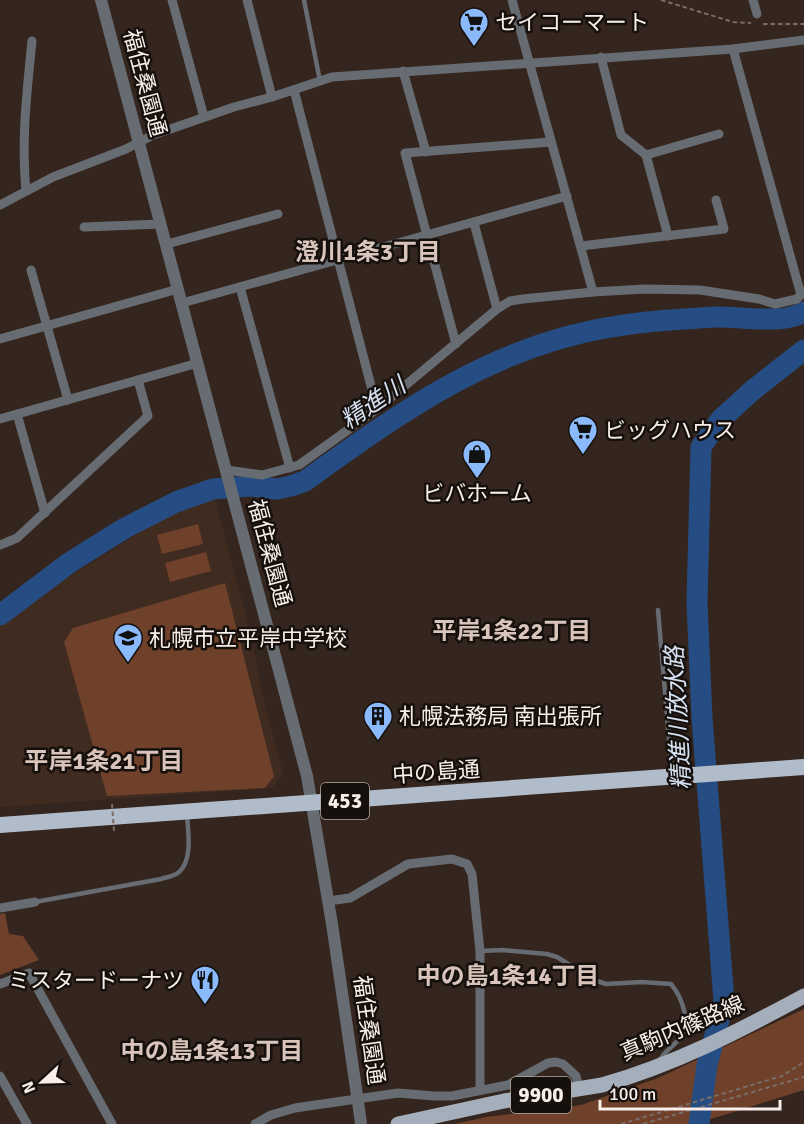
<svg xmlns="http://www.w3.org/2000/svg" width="804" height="1124" font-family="Signika,'Noto Sans JP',sans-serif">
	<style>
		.built { fill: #402b21 }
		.green { fill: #6f412b }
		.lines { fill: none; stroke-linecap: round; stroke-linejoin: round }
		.river { stroke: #264d83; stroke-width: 21 }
		.path { stroke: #7a6c66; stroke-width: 2; stroke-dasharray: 4.5 3; stroke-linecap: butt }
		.service { stroke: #676c72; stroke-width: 4.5 }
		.minor { stroke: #676c72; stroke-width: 9 }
		.tertiary { stroke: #676c72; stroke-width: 12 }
		.primary { stroke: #a5afbc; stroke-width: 15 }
		.trunk { stroke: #b1bcca; stroke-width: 16 }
		.path-bridge { stroke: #7a6c66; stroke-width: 2; stroke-dasharray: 4.5 3; stroke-linecap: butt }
		.tertiary-bridge { stroke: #676c72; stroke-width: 12 }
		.labels { text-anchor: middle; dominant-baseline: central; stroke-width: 5; stroke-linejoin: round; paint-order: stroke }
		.shield { fill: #16100d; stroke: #b5aba7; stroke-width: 1.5 }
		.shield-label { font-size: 21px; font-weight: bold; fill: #f9eee9 }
		.poi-label { font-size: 22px; fill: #f9eee9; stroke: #16100d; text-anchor: start }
		.street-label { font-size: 22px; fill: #f9eee9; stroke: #16100d }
		.neighbourhood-label { font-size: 24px; font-weight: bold; fill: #d8c4bb; stroke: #16100d }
		.water-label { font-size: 24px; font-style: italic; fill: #d6e2f2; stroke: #16100d }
	</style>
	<rect width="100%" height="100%" fill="#34251e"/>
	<polygon class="built" points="215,499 252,639 261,689 283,773 272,788 0,807 0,622 17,609 163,518"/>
	<g class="green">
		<polygon points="198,524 203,544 162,554 157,535"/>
		<polygon points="206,552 211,571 170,582 165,563"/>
		<polygon points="225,583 274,776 265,788 107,796 64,642 73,628"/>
		<polygon points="5,913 9,934 23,936 39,960 0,975 0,914"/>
		<polygon points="804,1009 804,1090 695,1124 454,1124 486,1117 581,1105 658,1078"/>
	</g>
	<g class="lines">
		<g class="river">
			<path d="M0,615L69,563L125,528L176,502L213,489L251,486L277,489L291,486L305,481C405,409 498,342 624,325C654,320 685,319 715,317C739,316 784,325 804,312"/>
			<polyline points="699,1124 707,1065 724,1001 702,718 697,603 701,447 721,419 753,390 804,350"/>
		</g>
		<g class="path">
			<polyline points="661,0 733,22 751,23"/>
			<polyline points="763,24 804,24"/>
			<polyline points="621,1124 782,1076 804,1062"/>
			<polyline points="643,1124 804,1077"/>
		</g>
		<g class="service">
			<polyline points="304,0 320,81"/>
			<polyline points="658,610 672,774"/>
			<path d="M35,902L161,879C167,877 175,876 179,872C193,860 188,831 187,815"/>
			<path d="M480,951L503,950L547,954L557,957L594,980L606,984L642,982L671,984C682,997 692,1024 680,1038C673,1047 663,1052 658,1063"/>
		</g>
		<g class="minor">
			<polyline points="172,0 204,117"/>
			<polyline points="247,0 272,97"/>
			<polyline points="512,0 593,292"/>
			<polyline points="753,0 757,14"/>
			<polyline points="733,49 801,295"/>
			<polyline points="601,57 621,135 646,155 668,236"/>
			<polyline points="403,71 426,152"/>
			<polyline points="294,90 377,409"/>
			<polyline points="646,155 719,134"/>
			<path d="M26,191C21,140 27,91 32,41"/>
			<polyline points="0,205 53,177 126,149 153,135 234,107 272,97 332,77 733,49 804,40"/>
			<polyline points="474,223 497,309"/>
			<polyline points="84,227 161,224"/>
			<polyline points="167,244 278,214"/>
			<polyline points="581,246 724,229 716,200"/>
			<polyline points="31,270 68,400"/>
			<polyline points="240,287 290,468"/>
			<polyline points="182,303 567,196"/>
			<polyline points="0,339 178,289"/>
			<polyline points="456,344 405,153 551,142"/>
			<polyline points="17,414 45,513"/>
			<polyline points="0,419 198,363"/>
			<polyline points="226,470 262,475 299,465 377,409 497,309 510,301 523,299 593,292 644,289 700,290 759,299 775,304 797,299 804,291"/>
			<polyline points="0,545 17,538 148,416 138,380"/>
			<polyline points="328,901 350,898 408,864 452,859 467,864 472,874 480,951 480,1090"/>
			<polyline points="0,908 35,902"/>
			<polyline points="0,984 29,973 112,1124"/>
			<polyline points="0,1076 27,1124"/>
			<polyline points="255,1124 271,1115 295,1108 398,1093 434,1096 452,1096 508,1085 548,1063 556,1062 563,1064 576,1076 579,1089"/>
		</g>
		<g class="tertiary">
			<polyline points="101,0 307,776 332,924"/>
			<polyline points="359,1109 361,1124"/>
		</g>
		<path class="primary" d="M398,1124L504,1101L602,1085C674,1065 739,1031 804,996"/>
		<polyline class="trunk" points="0,825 804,767"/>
		<polyline class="path-bridge" points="112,804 114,831"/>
		<polyline class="tertiary-bridge" points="332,924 359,1109"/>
	</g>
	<defs>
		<g id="supermarket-pin" transform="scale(1.5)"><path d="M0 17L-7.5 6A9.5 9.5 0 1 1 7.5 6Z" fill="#8abafc" stroke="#16100d"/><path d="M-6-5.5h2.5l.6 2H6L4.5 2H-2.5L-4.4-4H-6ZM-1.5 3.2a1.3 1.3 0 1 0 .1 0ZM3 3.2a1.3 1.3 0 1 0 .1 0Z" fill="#111"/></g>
		<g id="shop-pin" transform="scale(1.5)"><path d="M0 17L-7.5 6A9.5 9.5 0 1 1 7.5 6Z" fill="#8abafc" stroke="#16100d"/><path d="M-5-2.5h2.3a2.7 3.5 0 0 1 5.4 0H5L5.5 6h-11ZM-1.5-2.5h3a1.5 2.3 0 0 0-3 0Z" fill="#111"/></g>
		<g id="school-pin" transform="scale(1.5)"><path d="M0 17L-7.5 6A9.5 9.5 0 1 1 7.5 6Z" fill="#8abafc" stroke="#16100d"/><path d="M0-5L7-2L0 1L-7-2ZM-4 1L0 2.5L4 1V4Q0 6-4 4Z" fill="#111"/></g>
		<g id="building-pin" transform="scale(1.5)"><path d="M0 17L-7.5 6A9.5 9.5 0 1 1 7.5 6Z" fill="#8abafc" stroke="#16100d"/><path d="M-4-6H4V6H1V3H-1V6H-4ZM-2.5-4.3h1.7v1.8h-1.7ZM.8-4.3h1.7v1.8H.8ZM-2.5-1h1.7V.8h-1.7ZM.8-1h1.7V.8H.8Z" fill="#111"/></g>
		<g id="restaurant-pin" transform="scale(1.5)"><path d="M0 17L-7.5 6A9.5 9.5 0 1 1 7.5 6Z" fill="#8abafc" stroke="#16100d"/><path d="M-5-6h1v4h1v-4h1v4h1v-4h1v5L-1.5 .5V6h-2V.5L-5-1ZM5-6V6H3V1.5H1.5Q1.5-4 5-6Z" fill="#111"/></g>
	</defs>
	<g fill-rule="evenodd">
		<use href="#supermarket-pin" x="474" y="22"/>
		<use href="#supermarket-pin" x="583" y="430"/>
		<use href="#shop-pin" x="477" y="454"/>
		<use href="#school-pin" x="128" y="638"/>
		<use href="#building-pin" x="378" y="716"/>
		<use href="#restaurant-pin" x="205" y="980"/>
	</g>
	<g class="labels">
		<g class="shield">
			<rect x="321" y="783" width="48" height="36" rx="4.5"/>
			<rect x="511" y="1077" width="60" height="36" rx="4.5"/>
		</g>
		<g class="shield-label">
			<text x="345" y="801">453</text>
			<text x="541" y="1095">9900</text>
		</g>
		<g class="poi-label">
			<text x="495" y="22">セイコーマート</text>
			<text x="604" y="430">ビッグハウス</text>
			<text x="477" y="493" text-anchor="middle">ビバホーム</text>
			<text x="149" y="638">札幌市立平岸中学校</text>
			<text x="399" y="716">札幌法務局 南出張所</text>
			<text x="184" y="980" text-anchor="end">ミスタードーナツ</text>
		</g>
		<g class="street-label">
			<text transform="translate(145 83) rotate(75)">福住桑園通</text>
			<text transform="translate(270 553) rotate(75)">福住桑園通</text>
			<text transform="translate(436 772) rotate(-4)">中の島通</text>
			<text transform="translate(682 1028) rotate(-23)">真駒内篠路線</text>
			<text transform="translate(369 1030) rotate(82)">福住桑園通</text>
		</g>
		<g class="neighbourhood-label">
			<text x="368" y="252">澄川1条3丁目</text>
			<text x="512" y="631">平岸1条22丁目</text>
			<text x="104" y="761">平岸1条21丁目</text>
			<text x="508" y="976">中の島1条14丁目</text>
			<text x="212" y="1051">中の島1条13丁目</text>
		</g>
		<g class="water-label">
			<text transform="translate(373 403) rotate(-34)">精進川</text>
			<text transform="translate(678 718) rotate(-93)">精進川放水路</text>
		</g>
	</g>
	<g transform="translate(42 1082) rotate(248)" stroke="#16100d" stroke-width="4.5" paint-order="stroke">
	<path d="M0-4.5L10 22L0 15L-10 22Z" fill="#f9eee9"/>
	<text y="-9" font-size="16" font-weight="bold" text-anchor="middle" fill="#f9eee9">N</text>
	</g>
	<path d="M600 1100v9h180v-9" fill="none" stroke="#f9eee9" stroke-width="3"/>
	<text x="609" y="1100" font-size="18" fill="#f9eee9" stroke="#16100d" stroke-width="4.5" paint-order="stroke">100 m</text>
</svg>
